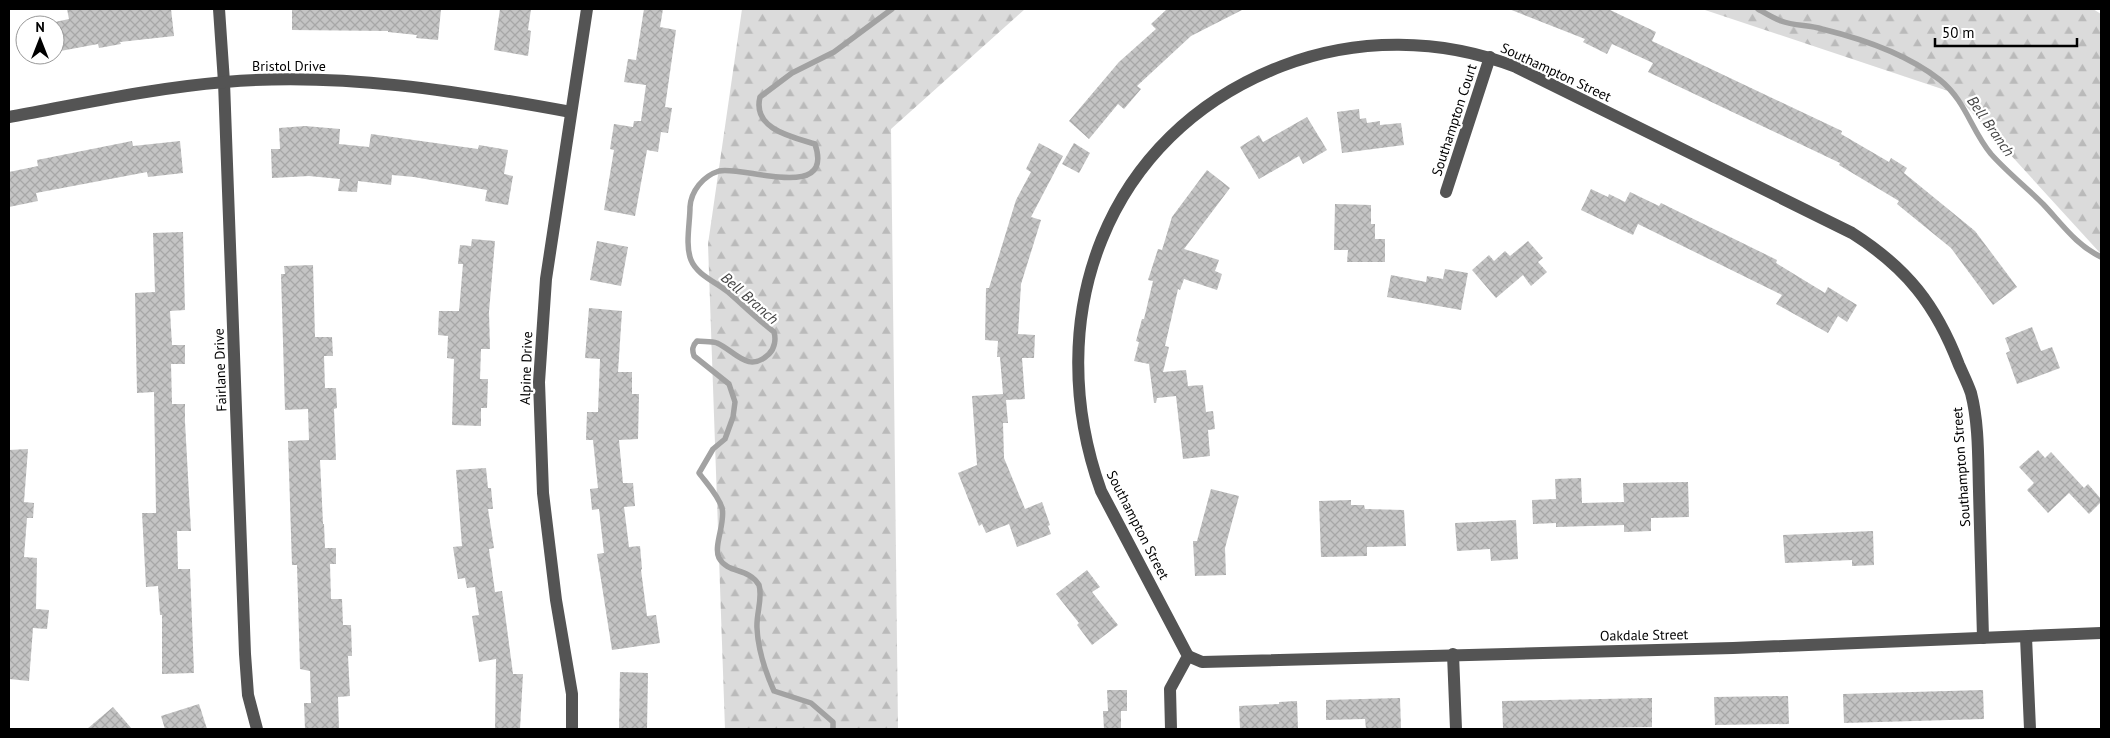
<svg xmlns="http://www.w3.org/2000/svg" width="2110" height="738" font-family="'PT Sans',sans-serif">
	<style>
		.forest { fill: url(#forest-firs) }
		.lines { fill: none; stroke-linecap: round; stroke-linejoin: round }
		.stream { stroke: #a2a2a2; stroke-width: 5.5 }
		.building { fill: url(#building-cross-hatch) }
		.minor { stroke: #545454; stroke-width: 12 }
		.labels { text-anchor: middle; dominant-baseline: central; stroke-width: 4.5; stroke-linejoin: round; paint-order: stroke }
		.street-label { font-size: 14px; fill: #000; stroke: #fff }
		.water-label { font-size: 15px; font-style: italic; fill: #434343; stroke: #fff }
	</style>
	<defs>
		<pattern id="forest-firs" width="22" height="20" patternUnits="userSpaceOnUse" patternTransform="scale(1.25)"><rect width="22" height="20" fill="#dbdbdb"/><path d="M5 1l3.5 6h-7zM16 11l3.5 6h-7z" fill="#bababa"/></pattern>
		<pattern id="building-cross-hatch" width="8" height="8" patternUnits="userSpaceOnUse" patternTransform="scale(1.25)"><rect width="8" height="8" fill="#c4c4c4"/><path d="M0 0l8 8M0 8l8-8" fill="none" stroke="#a7a7a7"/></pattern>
	</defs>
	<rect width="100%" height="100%" fill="#fff"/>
	<g class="forest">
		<polygon points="742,9 1025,9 891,129 898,729 725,729 708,244"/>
		<polygon points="1702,9 2093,9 2101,14 2101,254 1954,93"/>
	</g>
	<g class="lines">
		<g class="stream">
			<path d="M1758,9C1765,13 1773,18 1781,21C1794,26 1809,25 1822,29C1863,39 1907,54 1940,80C1966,101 1971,130 1991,154C2007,172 2026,187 2043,204C2062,224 2076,245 2101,257"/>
			<path d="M833,729V722L811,703L774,691C765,671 758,650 757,628C756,614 763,598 759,585C748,567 728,574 719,558C713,546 726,522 722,508C718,495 707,484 699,473L713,449L725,439L733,417L735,402L729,384L694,356C692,350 692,346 697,341C703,342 711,341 717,343C735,351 748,374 769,354C775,348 776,339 774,332C757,319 743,305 728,292C716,282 697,275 691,260C685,245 690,223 690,207C691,191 703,176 719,171C742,165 835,203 815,144C792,137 752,129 760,97L792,73L834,52L892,9"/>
		</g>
	</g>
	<g class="building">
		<polygon points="67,9 171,9 174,36 120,42 121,44 99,48 98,44 55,52 55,22 69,19"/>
		<polygon points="292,9 441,9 438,40 416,38 417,35 388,32 388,31 292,30"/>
		<polygon points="500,9 531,9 528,30 531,31 528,56 494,50"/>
		<polygon points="644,9 663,9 660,27 676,30 665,107 672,108 668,133 661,132 658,152 647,150 635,216 604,210 614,150 610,149 614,124 633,127 634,121 641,121 646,85 624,82 628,59 636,60"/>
		<polygon points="1167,9 1244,9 1191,36 1137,86 1141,89 1124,109 1118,104 1089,139 1069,121 1119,62 1156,29 1151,24"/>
		<polygon points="1509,9 1608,9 1656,32 1652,41 1842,131 1841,134 1889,162 1891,158 1907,168 1904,173 1975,231 2017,287 1993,305 1951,248 1897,204 1899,201 1839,165 1840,163 1648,72 1653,63 1612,44 1607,54 1583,42 1585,39"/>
		<polygon points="1359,109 1360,119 1366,118 1367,123 1380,121 1380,125 1401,123 1404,145 1342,153 1337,112"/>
		<polygon points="1307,117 1327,150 1303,164 1299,156 1259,179 1240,147 1259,135 1263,142"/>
		<polygon points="305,126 340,129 339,144 369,147 371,134 478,149 479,145 508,150 504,174 513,176 508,205 485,201 487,190 414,177 392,175 391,185 358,181 357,192 338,191 340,179 309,176 272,178 271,149 280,149 279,128"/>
		<polygon points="132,141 133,146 180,141 183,173 148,177 147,172 36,193 38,201 9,207 9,172 38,166 37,160"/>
		<polygon points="1039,143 1063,156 1031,217 1041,220 1021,284 1018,334 1035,335 1034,358 1022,358 1025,399 1006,400 1008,423 1003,423 1004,458 1025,509 1042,502 1050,525 1048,526 1051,534 1017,547 1009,524 986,533 982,524 979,526 958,473 977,465 972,396 1003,394 1000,357 997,357 998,341 985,340 986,288 989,288 1016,200 1031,172 1026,169"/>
		<polygon points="1074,143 1090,153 1079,173 1062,164"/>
		<polygon points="1207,170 1230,188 1184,249 1219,260 1215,271 1222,274 1217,290 1184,279 1180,290 1178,289 1165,346 1169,347 1163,372 1186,370 1188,386 1203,385 1206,412 1213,411 1215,429 1208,430 1210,456 1183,459 1176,396 1157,398 1156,403 1154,403 1149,364 1134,361 1139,342 1136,341 1142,319 1144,319 1153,281 1148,280 1158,249 1162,250 1172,217"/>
		<polygon points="1591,189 1608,197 1609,194 1625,202 1630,192 1659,206 1661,203 1777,260 1776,263 1825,293 1828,287 1857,305 1847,322 1838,316 1828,333 1776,304 1782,295 1638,224 1633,235 1581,210"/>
		<polygon points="1335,204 1371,205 1371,224 1375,224 1375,239 1385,239 1385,262 1347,262 1348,250 1334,250"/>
		<polygon points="183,232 185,310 170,311 172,345 185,345 185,364 171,364 172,404 185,404 185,422 191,531 177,531 178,569 190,569 194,673 162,674 162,615 160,615 158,586 146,587 142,513 156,513 154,392 137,393 135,293 155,292 153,233"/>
		<polygon points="472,239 495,241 489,312 490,349 481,349 480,379 488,379 487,408 481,408 481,426 452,425 454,359 447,358 448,336 438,335 439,311 459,311 463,264 458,264 460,245 471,246"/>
		<polygon points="597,241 628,247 621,286 590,280"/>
		<polygon points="1528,241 1543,258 1538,262 1547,272 1531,286 1523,275 1496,298 1472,270 1489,255 1494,261 1505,251 1510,256"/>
		<polygon points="313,265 315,337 332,337 333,356 324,356 325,388 336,388 337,408 334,409 336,460 320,460 323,524 324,524 325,548 336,548 336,564 330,564 331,599 342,599 343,625 351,625 352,656 348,656 350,696 338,697 339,729 305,729 304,703 311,703 310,671 300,669 297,565 292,565 288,441 309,440 308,409 285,410 281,274 285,274 284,266"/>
		<polygon points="1445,269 1468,273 1461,310 1387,297 1391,275 1426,282 1427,276 1443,279"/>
		<polygon points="589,308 622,311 618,372 632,372 632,394 639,394 638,439 619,440 623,483 633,483 635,506 624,507 629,547 640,546 642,569 641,570 647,616 656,615 660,643 612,650 597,554 604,553 599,509 592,510 590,489 598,488 593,440 586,440 587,412 598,412 600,359 585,358"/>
		<polygon points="2032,327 2041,351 2052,347 2060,368 2017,384 2006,353 2010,351 2005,338"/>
		<polygon points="28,449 24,502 34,503 33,518 27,518 24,557 37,558 36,609 49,610 47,629 33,628 29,681 9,679 9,450"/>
		<polygon points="2038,450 2045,458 2051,452 2084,488 2088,484 2101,499 2101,502 2089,514 2069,493 2048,513 2027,490 2034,483 2019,467"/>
		<polygon points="486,468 488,488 491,488 493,509 488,509 494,548 489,549 495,592 502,591 513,674 523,674 520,729 495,729 496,659 479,662 472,616 479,615 475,587 467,588 465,578 458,579 453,547 462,546 456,470"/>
		<polygon points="1581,478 1582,503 1624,502 1623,483 1688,482 1689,517 1651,518 1651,531 1624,532 1624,525 1556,527 1556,523 1533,524 1532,500 1556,499 1555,479"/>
		<polygon points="1211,489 1239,496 1225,548 1226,575 1195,576 1193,541 1197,541"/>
		<polygon points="1351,500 1351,505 1364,505 1365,509 1404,510 1406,546 1367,547 1367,556 1321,557 1319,501"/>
		<polygon points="1516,520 1518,559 1491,561 1490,549 1457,551 1455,523"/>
		<polygon points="1873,531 1874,565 1852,566 1852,560 1785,563 1783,535"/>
		<polygon points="1087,570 1100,587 1092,592 1118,625 1092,645 1077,625 1079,623 1056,594"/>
		<polygon points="620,672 648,673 647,729 619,729"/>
		<polygon points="1107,690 1127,690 1127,711 1121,711 1121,729 1104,729 1103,711 1108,711"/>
		<polygon points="1983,690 1984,719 1844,723 1843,694"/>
		<polygon points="1788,696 1789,724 1715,725 1714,697"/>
		<polygon points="1400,698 1401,728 1366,729 1365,719 1326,720 1326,700"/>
		<polygon points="1652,698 1652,727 1503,729 1502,701"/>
		<polygon points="1297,701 1298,729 1240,729 1239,706 1279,704 1279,702"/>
		<polygon points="199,704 207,729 165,729 161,716"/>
		<polygon points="113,707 132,729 87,729"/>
	</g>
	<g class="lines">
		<g class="minor">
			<polyline points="219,9 224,82 245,654 248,695 257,729"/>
			<path d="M9,117C80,104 153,88 225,82C341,72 457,91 571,112"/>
			<polyline points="1446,192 1490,57"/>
			<polyline points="2026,637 2030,729"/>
			<polyline points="1453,654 1456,729"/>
			<polyline points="1188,656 1202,662 1733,648 2101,633"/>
			<polyline points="572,729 572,694 556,600 543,493 539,382 546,279 587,9"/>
			<path d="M1171,729L1170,689L1188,656L1101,491C1039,318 1105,134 1282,66C1357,37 1441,38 1516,67L1852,233C1907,268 1936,305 1959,365C1963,374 1968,384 1971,393C1979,424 1978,459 1979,491C1980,540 1982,589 1983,638"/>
		</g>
	</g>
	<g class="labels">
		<g class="street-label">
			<text x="289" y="66">Bristol Drive</text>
			<text transform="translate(1556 72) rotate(25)">Southampton Street</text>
			<text transform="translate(1454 120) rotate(-72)">Southampton Court</text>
			<text transform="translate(526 368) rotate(-88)">Alpine Drive</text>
			<text transform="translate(220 370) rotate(-92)">Fairlane Drive</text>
			<text transform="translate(1961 467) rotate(-94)">Southampton Street</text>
			<text transform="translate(1138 525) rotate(63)">Southampton Street</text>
			<text transform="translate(1644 635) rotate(-1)">Oakdale Street</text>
		</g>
		<g class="water-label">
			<text transform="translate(1991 126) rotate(55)">Bell Branch</text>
			<text transform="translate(750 298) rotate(41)">Bell Branch</text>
		</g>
	</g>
	<rect width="2110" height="738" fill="none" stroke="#000000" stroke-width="20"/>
	<g transform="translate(40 40)"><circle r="24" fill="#ffffff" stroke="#999999"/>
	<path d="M0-4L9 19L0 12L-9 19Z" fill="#000000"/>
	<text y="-8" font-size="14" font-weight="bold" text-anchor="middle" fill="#000000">N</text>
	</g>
	<path d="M1935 38v8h142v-8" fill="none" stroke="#000000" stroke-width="2.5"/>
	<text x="1942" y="38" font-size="15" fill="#000000" stroke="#ffffff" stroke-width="4" paint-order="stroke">50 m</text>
</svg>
